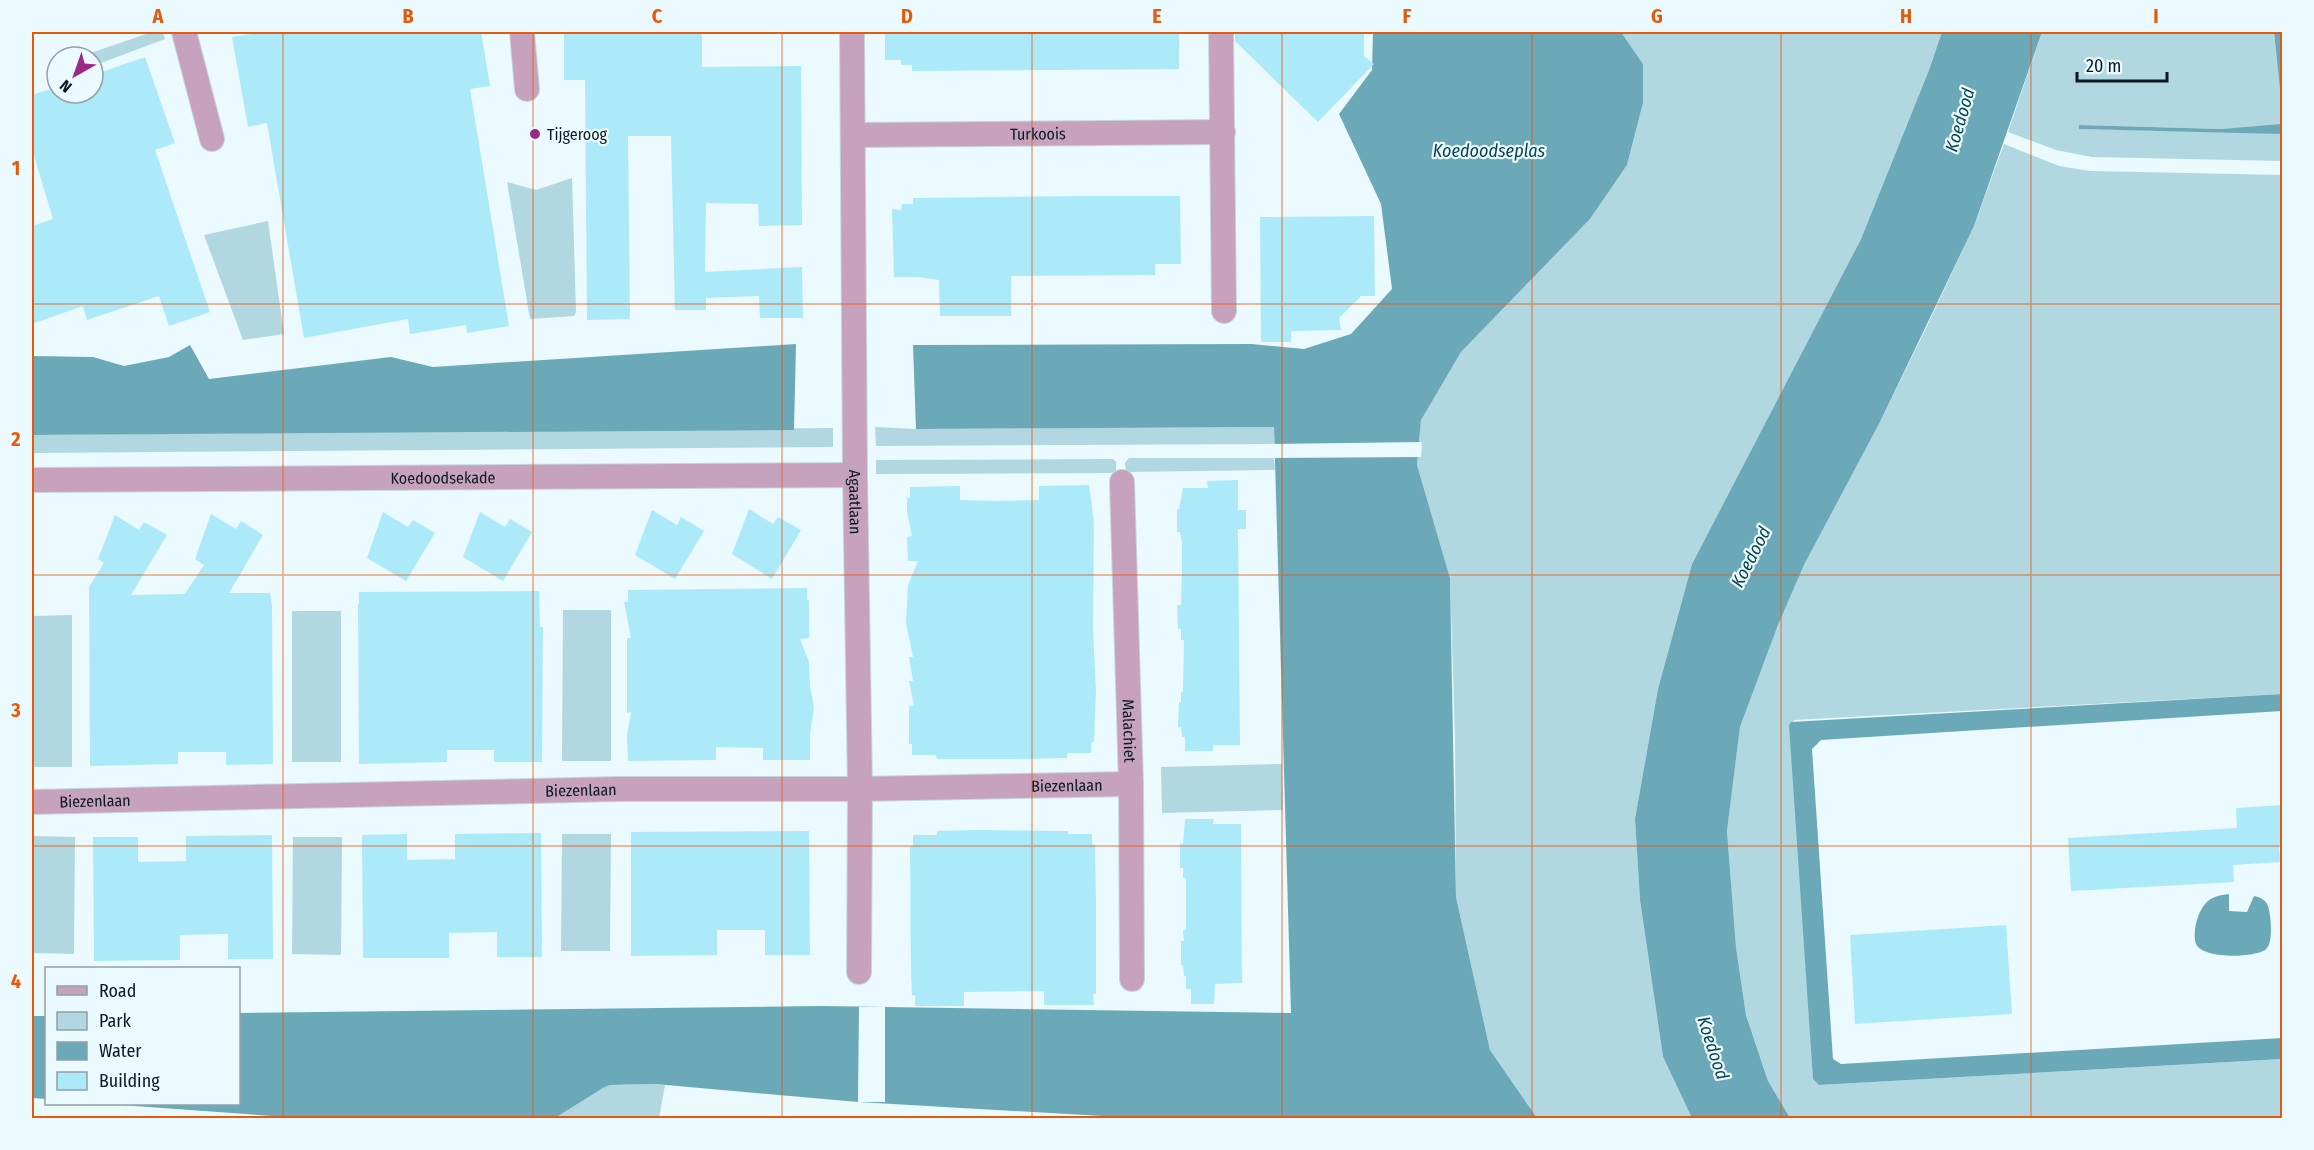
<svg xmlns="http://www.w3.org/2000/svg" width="2314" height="1150" font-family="'Fira Sans Condensed',sans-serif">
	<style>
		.green { fill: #b1d7e1 }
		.water { fill: #6ca9b8 }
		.pier { fill: #eafafe }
		.building { fill: #aceafa }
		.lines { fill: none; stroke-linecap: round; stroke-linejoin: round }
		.minor-casing { stroke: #c6d6da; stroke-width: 26 }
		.minor { stroke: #c7a2bd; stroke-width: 24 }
		.grid { fill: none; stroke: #e8590c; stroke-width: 1.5; stroke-opacity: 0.55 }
		.poi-dot { fill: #9b2987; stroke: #eafafe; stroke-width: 2 }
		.labels { text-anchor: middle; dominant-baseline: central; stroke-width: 4.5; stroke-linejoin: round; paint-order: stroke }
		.poi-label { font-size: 16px; fill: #0b1a1e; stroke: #eafafe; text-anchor: start }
		.street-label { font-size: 16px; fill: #0b1a1e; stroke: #eafafe }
		.water-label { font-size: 18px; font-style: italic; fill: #09424e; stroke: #eafafe }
		.neatline { fill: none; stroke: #e8590c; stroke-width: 2 }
		.grid-label { font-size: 20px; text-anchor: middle; font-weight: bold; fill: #e8590c }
	</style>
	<rect width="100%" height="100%" fill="#eafafe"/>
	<g class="green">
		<polygon points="152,32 163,32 165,39 93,66 93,57 79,57"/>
		<polygon points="1621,32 1942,32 1929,70 1861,239 1692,564 1658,689 1635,819 1640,900 1663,1057 1692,1118 1537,1118 1490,1050 1456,897 1455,737 1450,578 1417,465 1421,419 1461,352 1590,219 1627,165 1643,103 1643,64"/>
		<polygon points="2042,32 2274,32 2282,109 2282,125 2221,129 2079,125 2079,129 2281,133 2282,134 2282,161 2092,157 2056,150 2008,132"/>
		<polygon points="2004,144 2059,166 2090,171 2282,175 2282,694 1794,720 1813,1079 1819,1085 2282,1059 2282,1118 1790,1118 1768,1081 1746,1015 1736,947 1727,831 1740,727 1778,625 1804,565 1880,422 1928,324 1974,226"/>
		<polygon points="572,178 576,312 574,316 530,319 507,182 536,190"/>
		<polygon points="268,221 284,334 243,340 204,235"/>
		<polygon points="875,427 916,429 1274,427 1274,444 876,446"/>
		<polygon points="833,428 833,447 32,453 32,435"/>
		<polygon points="1129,458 1274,458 1275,470 1126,472 1125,463"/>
		<polygon points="1113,459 1116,462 1116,473 876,474 876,460"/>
		<polygon points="563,610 611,610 611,761 562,761"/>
		<rect x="292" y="611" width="49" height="151"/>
		<polygon points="72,615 72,767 32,767 32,616"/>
		<polygon points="1282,764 1283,810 1162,813 1161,767"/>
		<polygon points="562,834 611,834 610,951 561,951"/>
		<polygon points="32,836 75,837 74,954 32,953"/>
		<polygon points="293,837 342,837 341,955 292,954"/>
		<polygon points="655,1084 665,1085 659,1118 555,1118 603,1088 610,1085"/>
	</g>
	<g class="water">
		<polygon points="1373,32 1621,32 1643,64 1643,103 1627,165 1590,219 1461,352 1421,420 1417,465 1450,578 1456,897 1490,1050 1537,1118 1137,1118 858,1102 655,1084 610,1085 603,1088 555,1118 300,1118 107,1104 238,1104 239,1013 822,1006 1291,1013 1274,427 916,429 913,345 1251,344 1304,349 1351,334 1392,289 1381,204 1339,114 1372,70"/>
		<polygon points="1942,32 2042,32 1974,226 1880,422 1804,565 1778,625 1740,727 1727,831 1736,947 1746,1015 1768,1081 1790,1118 1692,1118 1663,1057 1640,900 1635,819 1658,689 1692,564 1861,239 1929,70"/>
		<polygon points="2274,32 2280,32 2282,53 2282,109"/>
		<polygon points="2282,124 2282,134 2079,129 2079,125 2221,129"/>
		<polygon points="796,344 794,430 32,435 32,356 93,357 124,366 169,357 190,345 209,379 391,357 433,367"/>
		<polygon points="2282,694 2282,711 1821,740 1812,749 1833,1059 1841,1064 2282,1038 2282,1059 1819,1085 1813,1079 1789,725 1791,722"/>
		<path d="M2229,894V911L2247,912L2254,896C2260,897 2266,900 2268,906C2271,915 2274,945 2265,950C2252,958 2203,959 2196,944C2192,932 2198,909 2208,901C2214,896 2222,895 2229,894Z"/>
		<polygon points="32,1016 46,1016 46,1099 32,1098"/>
	</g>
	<g class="pier">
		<polygon points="1422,442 1421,457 1271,458 1271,444"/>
		<polygon points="859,1007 885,1007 885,1102 858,1102"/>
	</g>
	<g class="building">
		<polygon points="265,32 481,32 490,86 470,89 509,326 467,333 466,325 410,334 408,319 304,338 267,123 248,127 232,37"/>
		<polygon points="564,32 702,32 702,67 801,66 802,225 759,226 758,204 706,203 705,272 802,267 803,318 760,318 759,296 706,298 706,310 675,310 671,136 628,136 630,319 587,320 585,80 564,80"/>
		<polygon points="885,32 1179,32 1179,69 912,71 912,65 901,65 901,60 885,60"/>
		<polygon points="1235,32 1364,32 1364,56 1374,64 1318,122 1235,41"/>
		<polygon points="145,57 175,143 155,150 210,312 169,326 159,296 87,320 83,306 32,324 32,226 53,219 32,149 32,95 57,87 57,93 93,93 93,75"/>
		<polygon points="1080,196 1180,196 1181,264 1155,264 1155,275 1011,276 1011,316 940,316 939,280 917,277 894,277 892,209 901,210 902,204 913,204 913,198"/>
		<polygon points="1374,216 1375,296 1361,296 1339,318 1341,330 1291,331 1291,342 1261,342 1260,217"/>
		<polygon points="1238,480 1238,510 1246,510 1246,529 1238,529 1240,745 1213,745 1213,751 1185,751 1185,737 1182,737 1181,727 1178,727 1179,702 1181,702 1181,692 1183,692 1184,640 1181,640 1181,629 1178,629 1177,605 1181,605 1182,568 1182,543 1180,532 1177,532 1177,509 1179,509 1183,488 1208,488 1207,481"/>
		<polygon points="1089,485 1094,521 1093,629 1096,691 1094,742 1091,742 1091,753 1067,753 1067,758 1020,759 937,759 936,755 912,755 912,744 909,744 909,706 914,706 909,681 913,681 909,657 913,657 906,623 908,585 918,561 908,561 907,537 912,536 907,512 907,498 910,498 910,487 960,486 960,500 997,501 1039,500 1039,486"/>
		<polygon points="749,509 773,524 778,517 801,530 772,579 732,554"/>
		<polygon points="652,510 677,525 681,517 704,531 675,579 635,555"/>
		<polygon points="383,512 408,527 413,520 435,533 406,581 367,558"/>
		<polygon points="480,512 505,527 510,519 532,532 503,581 463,557"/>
		<polygon points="211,514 236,529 241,521 263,535 229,593 270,593 272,605 273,764 226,765 226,752 178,752 178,764 90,766 89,587 104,563 98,559 115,515 139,530 144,522 167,535 131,595 185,594 204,565 195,559"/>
		<polygon points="807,588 807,600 809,600 809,638 800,639 809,662 810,686 814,707 810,735 810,760 763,760 763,748 716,747 716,760 628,761 627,736 631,712 627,713 627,638 631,638 624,602 628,602 628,590"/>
		<polygon points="539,591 540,627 543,627 542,762 494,762 494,750 447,750 447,762 359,764 358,604 359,604 359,592"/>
		<polygon points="2283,805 2283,844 2279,845 2280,862 2233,865 2234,882 2071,891 2068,838 2237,828 2236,808"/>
		<polygon points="1185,819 1214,819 1213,824 1241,824 1242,983 1215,984 1214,1004 1191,1004 1191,989 1186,989 1186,976 1184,976 1183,965 1181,965 1181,941 1184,941 1183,930 1186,930 1186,878 1183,878 1183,868 1180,868 1180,844 1183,844"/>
		<polygon points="974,830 1068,831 1068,834 1092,834 1092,844 1095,845 1096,902 1096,994 1093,994 1094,1005 1044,1005 1044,991 964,992 964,1006 915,1006 915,995 912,995 911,971 910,846 913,846 913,835 937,835 937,831"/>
		<polygon points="809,831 810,955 765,955 765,930 717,930 717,955 631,956 631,832"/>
		<polygon points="541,833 542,957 497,957 497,932 449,933 449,958 363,958 362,835 407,834 407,860 455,859 455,834"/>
		<polygon points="272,835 273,959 228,959 228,934 180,935 180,960 94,961 93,837 138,837 138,862 186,861 186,836"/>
		<polygon points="2006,925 2012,1014 1855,1024 1850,935"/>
	</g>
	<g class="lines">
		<g class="minor-casing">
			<g id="minor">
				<polyline points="184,32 212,139"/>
				<polyline points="522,32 527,89"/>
				<path id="s1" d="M852,32L855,475L860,789L859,972"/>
				<polyline points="1221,32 1224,311"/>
				<path id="s2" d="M854,135L1223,132"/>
				<path id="s3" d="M32,480L855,475"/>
				<path id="s4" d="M1122,482L1131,784L1132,979"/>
				<path id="s5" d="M32,802L619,789H860L1131,784"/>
			</g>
		</g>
		<use href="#minor" class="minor"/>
	</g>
	<path class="grid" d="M283,32V1118M533,32V1118M782,32V1118M1032,32V1118M1282,32V1118M1532,32V1118M1781,32V1118M2031,32V1118M32,304H2282M32,575H2282M32,846H2282"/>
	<circle class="poi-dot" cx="535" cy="134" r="6"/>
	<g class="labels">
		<g class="poi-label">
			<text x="547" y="134">Tijgeroog</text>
		</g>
		<g class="street-label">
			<text stroke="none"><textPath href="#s2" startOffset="184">Turkoois</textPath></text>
			<text stroke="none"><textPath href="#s3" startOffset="411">Koedoodsekade</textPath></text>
			<text stroke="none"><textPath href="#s1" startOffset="470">Agaatlaan</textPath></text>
			<text stroke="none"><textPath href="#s4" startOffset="249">Malachiet</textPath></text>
			<text stroke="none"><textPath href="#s5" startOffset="1035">Biezenlaan</textPath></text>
			<text stroke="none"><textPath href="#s5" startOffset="549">Biezenlaan</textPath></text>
			<text stroke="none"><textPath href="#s5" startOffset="63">Biezenlaan</textPath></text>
		</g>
		<g class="water-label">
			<text transform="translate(1960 120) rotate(-74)">Koedood</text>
			<text x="1489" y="151">Koedoodseplas</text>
			<text transform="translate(1751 557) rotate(-63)">Koedood</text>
			<text transform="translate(1713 1048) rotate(72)">Koedood</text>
		</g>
	</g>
	<rect width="2314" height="1150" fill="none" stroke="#eafafe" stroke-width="66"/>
	<rect x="45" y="967" width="195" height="138" fill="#eafafe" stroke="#91a0a4" stroke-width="1.5"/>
	<rect x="57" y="986" width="30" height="9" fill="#c7a2bd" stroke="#91a0a4" stroke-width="1.5"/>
	<text x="99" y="997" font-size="18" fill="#0b1a1e">Road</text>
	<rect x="57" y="1012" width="30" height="18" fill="#b1d7e1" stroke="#91a0a4" stroke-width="1.5"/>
	<text x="99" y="1027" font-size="18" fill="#0b1a1e">Park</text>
	<rect x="57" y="1042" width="30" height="18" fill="#6ca9b8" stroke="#91a0a4" stroke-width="1.5"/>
	<text x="99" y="1057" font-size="18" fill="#0b1a1e">Water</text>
	<rect x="57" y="1072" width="30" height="18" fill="#aceafa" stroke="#91a0a4" stroke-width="1.5"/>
	<text x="99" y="1087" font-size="18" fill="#0b1a1e">Building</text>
	<g transform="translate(75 75) rotate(220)"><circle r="28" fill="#eafafe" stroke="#91a0a4" stroke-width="1.5"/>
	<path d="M0-4.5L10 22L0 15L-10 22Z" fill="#9b2987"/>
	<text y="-9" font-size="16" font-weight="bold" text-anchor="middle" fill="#0b1a1e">N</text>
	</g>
	<path d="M2077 72v9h90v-9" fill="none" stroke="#0b1a1e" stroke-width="3"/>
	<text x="2086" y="72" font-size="18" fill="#0b1a1e" stroke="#eafafe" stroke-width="4.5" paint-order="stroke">20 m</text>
	<rect x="33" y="33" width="2248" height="1084" class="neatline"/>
	<g class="grid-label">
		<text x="158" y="23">A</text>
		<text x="408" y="23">B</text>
		<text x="657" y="23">C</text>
		<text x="907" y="23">D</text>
		<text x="1157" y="23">E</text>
		<text x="1407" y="23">F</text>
		<text x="1657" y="23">G</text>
		<text x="1906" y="23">H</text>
		<text x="2156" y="23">I</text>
		<text x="16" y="175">1</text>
		<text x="16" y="446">2</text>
		<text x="16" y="717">3</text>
		<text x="16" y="988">4</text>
	</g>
</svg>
